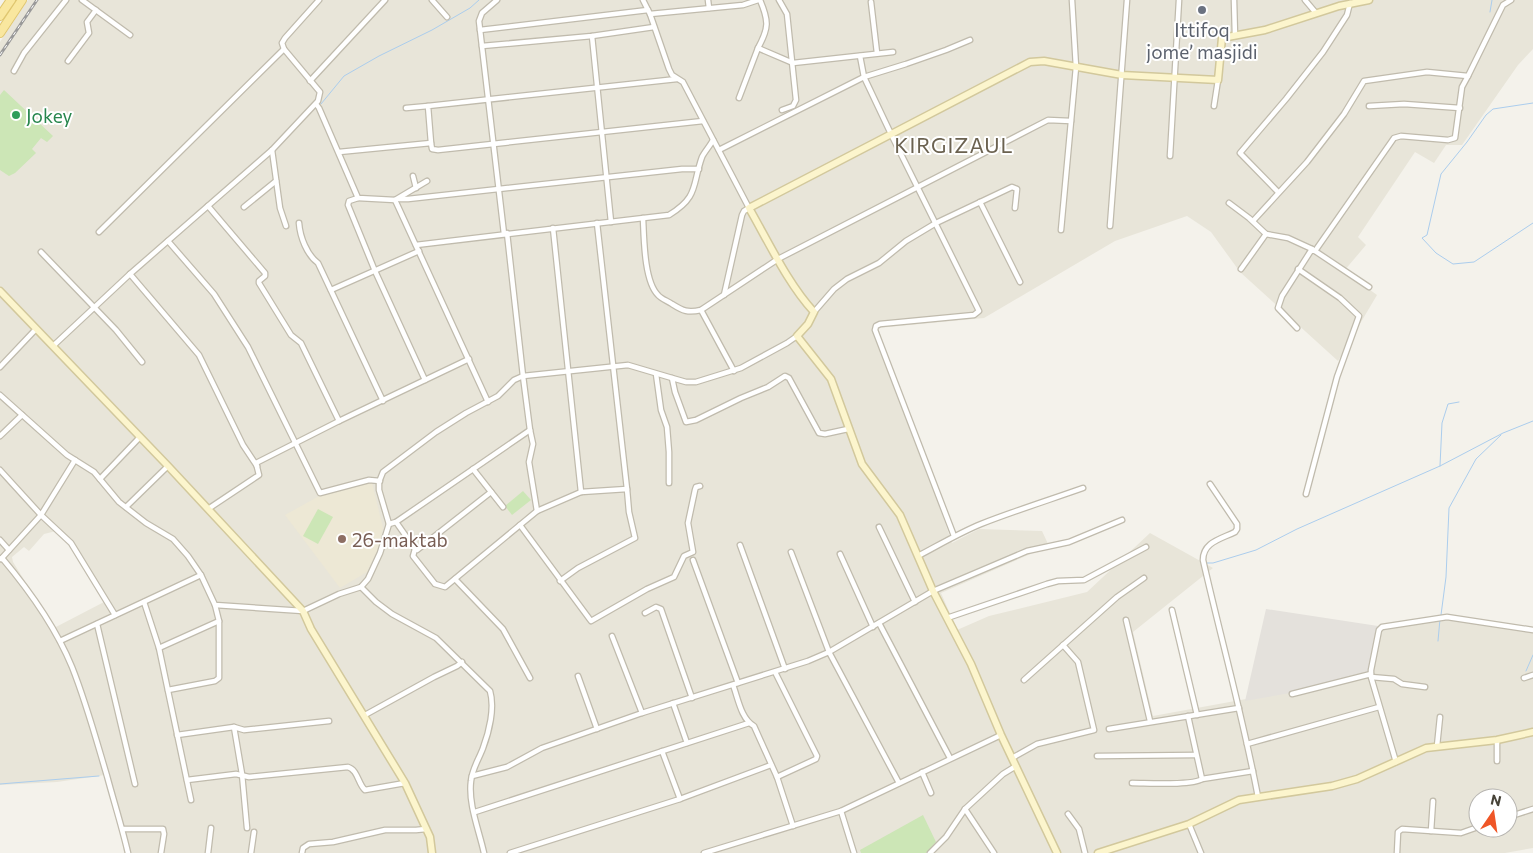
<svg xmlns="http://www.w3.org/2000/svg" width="1533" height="853" font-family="Commissioner,sans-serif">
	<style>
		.residential { fill: #e8e5d9; fill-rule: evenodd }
		.industrial { fill: #e4e1dc }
		.education { fill: #ede8d5 }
		.green { fill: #cce6b6 }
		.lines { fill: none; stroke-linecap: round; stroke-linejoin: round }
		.stream { stroke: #abcded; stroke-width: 1 }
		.street-casing { stroke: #c0bbad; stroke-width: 7 }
		.secondary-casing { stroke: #d2c89c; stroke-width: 9 }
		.primary-casing { stroke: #dfc66f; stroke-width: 10 }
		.street { stroke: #fff; stroke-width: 4.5 }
		.secondary { stroke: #fcf5cd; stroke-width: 6 }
		.primary { stroke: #f9e79f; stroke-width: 8 }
		.rail-casing { stroke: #999; stroke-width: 3 }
		.rail { stroke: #fff; stroke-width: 1; stroke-dasharray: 4; stroke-linecap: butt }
		.worship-dot { fill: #6b7280; stroke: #fff; stroke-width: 2 }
		.leisure-dot { fill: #2e9e5b; stroke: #fff; stroke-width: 2 }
		.education-dot { fill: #8d6e63; stroke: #fff; stroke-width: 2 }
		.labels { text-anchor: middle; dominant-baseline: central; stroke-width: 4; stroke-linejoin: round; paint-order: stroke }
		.worship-label { font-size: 19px; fill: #5b616d; stroke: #fff }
		.leisure-label { font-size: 19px; fill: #27864d; stroke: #fff; text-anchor: start }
		.education-label { font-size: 19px; fill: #785e54; stroke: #fff; text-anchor: start }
		.quarter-label { font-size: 21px; letter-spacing: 1px; fill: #6b6250; stroke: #fff }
	</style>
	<rect width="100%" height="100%" fill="#f4f2eb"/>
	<path class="residential" d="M28,0H1533V49L1518,65L1462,145H1446L1434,163L1415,152L1358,237L1366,245L1344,271L1377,295L1338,361L1240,272L1211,232L1187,216L1115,241L984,318L878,328L952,543L979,529L1042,531L1049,546L941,593L957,630L989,616L1087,592L1150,533L1213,568L1133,632L1153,716L1366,677L1383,629L1447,618L1533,633V848L1505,853H124L120,826L105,775L57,782L0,785V42ZM56,531L73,550L104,602L54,628L13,562L12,557L24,547L29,551L44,534ZM1478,798H1508V828H1478Z"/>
	<polygon class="industrial" points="1266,609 1378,626 1369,672 1290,693 1245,701"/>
	<polygon class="education" points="367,482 372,483 383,528 377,551 367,572 340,588 285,515 321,495"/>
	<g class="green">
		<polygon points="4,90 53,136 47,142 41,138 32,149 36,153 15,173 9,176 0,170 0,95"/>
		<polygon points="523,491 531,500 512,515 505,506"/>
		<polygon points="318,509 333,517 318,544 303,536"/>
		<polygon points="923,815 936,842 926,853 861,853 860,850"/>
	</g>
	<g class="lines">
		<g class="stream">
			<polyline points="1490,12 1492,0"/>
			<polyline points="1533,103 1493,109 1486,115 1467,142 1441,174 1427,235 1422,238 1436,253 1453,264 1474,262 1533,223"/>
			<polyline points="321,104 344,76 379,56 432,30 470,8 479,0"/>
			<polyline points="1440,466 1442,423 1448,404 1459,402"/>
			<polyline points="1206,563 1213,563 1256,550 1297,529 1440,466 1503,433 1533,421"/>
			<polyline points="1441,615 1446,577 1449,508 1476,459 1501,435"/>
			<polyline points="1438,641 1440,619"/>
			<polyline points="1526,671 1533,655"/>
			<polyline points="0,784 99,776"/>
		</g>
		<g class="street-casing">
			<g id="street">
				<polyline points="82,0 130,35"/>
				<polyline points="432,0 447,17"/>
				<polyline points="497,0 482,13 479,21 504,234"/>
				<polyline points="643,0 650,14 669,69 672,75 683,82 749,208 744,211 742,215 724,295"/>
				<polyline points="708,0 709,8"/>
				<polyline points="779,0 787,14 796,100 793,106 782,110"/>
				<polyline points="1234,0 1235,36"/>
				<polyline points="1305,0 1316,13"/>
				<polyline points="871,2 877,53"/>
				<polyline points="650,14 743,5 758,0"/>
				<polyline points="480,30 648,10"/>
				<polyline points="592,36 611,222"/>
				<polyline points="482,46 592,36 654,27"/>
				<path d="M758,48C769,28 769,21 760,0"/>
				<polyline points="860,56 864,77 891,134 979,311 974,315 880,324 876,326 875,330 954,536"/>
				<polyline points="68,61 89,33 87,22 96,10"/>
				<polyline points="14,71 24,53 66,0"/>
				<polyline points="310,81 385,0"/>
				<polyline points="739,98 758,48 793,63 893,52"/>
				<polyline points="316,104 319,108 358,198 395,200"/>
				<polyline points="1214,106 1218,80"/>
				<polyline points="1369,106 1404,104 1460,108"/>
				<polyline points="406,108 428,106"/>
				<polyline points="431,143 428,106 677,79"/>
				<polyline points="272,150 280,208 286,226"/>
				<polyline points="719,150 864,77 906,64 946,50 970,40"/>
				<polyline points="339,152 431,143 432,149 438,150 703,121"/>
				<polyline points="1170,156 1179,0"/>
				<polyline points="413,176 416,188"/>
				<polyline points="427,181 395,200 488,402"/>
				<polyline points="1278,192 1240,153 1286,99 1323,52 1347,15 1350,3"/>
				<polyline points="358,198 349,201 348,205 375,271 425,380"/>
				<polyline points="399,199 408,199 682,169 699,169"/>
				<polyline points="980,202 1020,282"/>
				<polyline points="1229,203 1249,218 1266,234 1288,238 1312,249"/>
				<polyline points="208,206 265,273 265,276 259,281 259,283 291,335 301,343 339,421"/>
				<polyline points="244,207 276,181"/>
				<path d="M643,218C644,238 644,281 658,295C661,299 668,301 672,304C683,311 688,313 701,310L778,259L1048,120L1071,121"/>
				<polyline points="1253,221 1307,162 1344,114 1364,81 1427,72 1468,76 1503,5 1511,0"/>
				<path d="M299,223C300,237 307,255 318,263L383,401"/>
				<polyline points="597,223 627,489"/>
				<polyline points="1110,226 1127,0"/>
				<polyline points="553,228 581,492"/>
				<polyline points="1061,230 1076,67 1072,0"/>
				<polyline points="99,232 284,49"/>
				<polyline points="507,233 523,376 530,430 533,444 529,462 537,511"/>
				<polyline points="168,241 214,294 248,347 320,493 369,480 380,481"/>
				<path d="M416,245L669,215C699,197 692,185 702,157C705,151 710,146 713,140"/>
				<polyline points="1315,251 1394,138 1401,136 1448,140 1455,138 1462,87 1468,76"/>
				<polyline points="41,252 116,330 142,362"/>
				<polyline points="1241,269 1266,234"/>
				<polyline points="1298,269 1340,298 1359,316 1337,377 1306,494"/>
				<polyline points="130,274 199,355 243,445 257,466"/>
				<polyline points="331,290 419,251"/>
				<polyline points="701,310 734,371"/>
				<polyline points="814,312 834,289 847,279 879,263 906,241 936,223 1012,187 1017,189 1015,208"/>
				<polyline points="1297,328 1278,308 1282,296 1312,249 1369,287"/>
				<polyline points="53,346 130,274 272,150 318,101 320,92 284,49 282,43 285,38 319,0"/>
				<polyline points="0,367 36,329"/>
				<polyline points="656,374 661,410 667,427 669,452 669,483"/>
				<polyline points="672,378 675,392 686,422 696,420 741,398 768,387 785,376 789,378 819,433 825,434 848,429"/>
				<polyline points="0,395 67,455 94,472 119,502 146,523 173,539 188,556 201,575 215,605 303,611 339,594 361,587 368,579 380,553 389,524 379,490 379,482 383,472 436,432 466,413 498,396 514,380 523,376 628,365 672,378 686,382 696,382 741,368 787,343 797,336"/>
				<polyline points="0,436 22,415"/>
				<polyline points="473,469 503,507"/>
				<polyline points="0,470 41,515 71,543 115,615"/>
				<polyline points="100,479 140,437"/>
				<path d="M1210,484L1237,524V529L1235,532C1221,539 1203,542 1203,560C1221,639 1243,717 1258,797"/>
				<polyline points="126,507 168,466"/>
				<polyline points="208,509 259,475 256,463 339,421 469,359"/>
				<polyline points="396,522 415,549 417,550 491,492"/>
				<polyline points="389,524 396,522 530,430"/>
				<polyline points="520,525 591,621 647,589 674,577 684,556 693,552 688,523 695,490 696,487 700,486"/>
				<polyline points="879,527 915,602"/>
				<polyline points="0,540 9,550"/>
				<polyline points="740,545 785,669"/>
				<polyline points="415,549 413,556 435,584 445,587 537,511 581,492 627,489 629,512 635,538 578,568 560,581"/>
				<polyline points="791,552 829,652 899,783"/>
				<polyline points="840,554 873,627"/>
				<path d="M918,556C939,545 959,533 981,524C1014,511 1049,500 1083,488"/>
				<path d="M2,558C29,590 56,628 72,667C86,702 96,739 107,776C114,802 122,827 128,853"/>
				<polyline points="1,559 41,515 75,460"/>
				<polyline points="693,560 738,683"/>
				<polyline points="455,579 503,629 530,678"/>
				<path d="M361,587L376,602L392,614L436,638L490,691C495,708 489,732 483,748C479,759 472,769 471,781C468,804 479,830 484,853"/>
				<polyline points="144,602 159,648 191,800"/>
				<polyline points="1172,610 1197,715"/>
				<polyline points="645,613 656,607 661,609 692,698"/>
				<polyline points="947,618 1047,584 1058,581 1084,580 1146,547"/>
				<polyline points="1126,620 1150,721"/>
				<polyline points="879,623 950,758"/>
				<polyline points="97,624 135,784"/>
				<polyline points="612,636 642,713"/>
				<polyline points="60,641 201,575"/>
				<polyline points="159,648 219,621"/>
				<polyline points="775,672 817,756 816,759 777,777"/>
				<polyline points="578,676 597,729"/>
				<polyline points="1371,677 1394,679 1402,684 1425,687"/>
				<polyline points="1524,678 1533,675"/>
				<polyline points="1024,680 1117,597 1144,578"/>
				<path d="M733,685C738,698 741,719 754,726L777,777L793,826"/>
				<polyline points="168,690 215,681 219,678 219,621 215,605"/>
				<polyline points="1292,694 1371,674"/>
				<polyline points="673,703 687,743"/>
				<polyline points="365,715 434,677 457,666 462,662"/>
				<polyline points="1188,716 1202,779"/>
				<polyline points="234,727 242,774 247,828"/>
				<polyline points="1109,729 1239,708"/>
				<polyline points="177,735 234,727 244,730 329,721"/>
				<polyline points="1247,744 1379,707"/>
				<polyline points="1437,746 1440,717"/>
				<polyline points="662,751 680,799"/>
				<polyline points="1097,756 1196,755"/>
				<polyline points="1012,758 1037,744 1094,730 1078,662 1063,645"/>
				<polyline points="1497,761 1497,740"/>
				<polyline points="1396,762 1371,677 1371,670 1379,630 1382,627 1447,617 1533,630"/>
				<polyline points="922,772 931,793"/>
				<polyline points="472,776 507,767 542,748 642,713 808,661 829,652 933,591 1027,551 1069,542 1122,520"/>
				<path d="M187,780L236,774L249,777L348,767C358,770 358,784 365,790L405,783"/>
				<path d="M1132,783C1147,783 1192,786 1202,779L1253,771"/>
				<polyline points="965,809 994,853"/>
				<polyline points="841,811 854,853"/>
				<polyline points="475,812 749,723"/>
				<polyline points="1068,814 1079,829 1085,853"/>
				<polyline points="1508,817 1533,809"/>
				<polyline points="1189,824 1201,853"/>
				<polyline points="123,829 163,829 164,834 161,853"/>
				<polyline points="1431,831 1433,801"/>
				<polyline points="208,853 211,828"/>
				<polyline points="251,853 254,832"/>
				<polyline points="302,853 303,848 309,844 333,842 385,830 416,830 426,829"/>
				<polyline points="510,853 680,799 771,765"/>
				<polyline points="704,853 841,811 1001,735"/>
				<polyline points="930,853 946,837 965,809 1003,774 1016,766"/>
				<polyline points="1397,853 1398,832 1402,829 1461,833 1478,827"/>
			</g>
		</g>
		<g class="secondary-casing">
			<g id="secondary">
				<polyline points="0,291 168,466 303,611 311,629 405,783 430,837 432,853"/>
				<path d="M1057,853L1001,735L971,664L933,591L900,515L862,464L831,379L797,336L808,324L814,312C788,284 768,241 749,208L1030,62L1044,61L1122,75L1218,80L1222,38L1265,30L1339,6L1369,0"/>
				<polyline points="1098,853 1189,824 1239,800 1332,786 1357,779 1426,748 1497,740 1533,732"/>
			</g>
		</g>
		<g class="primary-casing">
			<g id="primary">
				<polyline points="0,16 11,0"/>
				<polyline points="0,33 22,0"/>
			</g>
		</g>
		<use href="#street" class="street"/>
		<use href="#secondary" class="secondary"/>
		<use href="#primary" class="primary"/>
		<g class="rail-casing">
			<polyline id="rail" points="0,55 37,0"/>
		</g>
		<use href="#rail" class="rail"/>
	</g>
	<circle class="worship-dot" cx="1202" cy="10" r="5"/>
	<circle class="leisure-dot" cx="16" cy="115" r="5"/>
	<circle class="education-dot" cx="342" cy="539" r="5"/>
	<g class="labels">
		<g class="worship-label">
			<text x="1202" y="29">Ittifoq<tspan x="1202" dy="22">jome’ masjidi</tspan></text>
		</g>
		<g class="leisure-label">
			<text x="26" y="115">Jokey</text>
		</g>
		<g class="education-label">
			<text x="352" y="539">26-maktab</text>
		</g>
		<g class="quarter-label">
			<text x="954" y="144">KIRGIZAUL</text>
		</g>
	</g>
	<g transform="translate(1493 813) rotate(13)"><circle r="24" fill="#ffffff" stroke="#b6b4b0"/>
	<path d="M0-4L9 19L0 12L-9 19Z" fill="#ef5627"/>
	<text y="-8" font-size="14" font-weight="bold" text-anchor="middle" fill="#484439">N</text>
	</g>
</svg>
